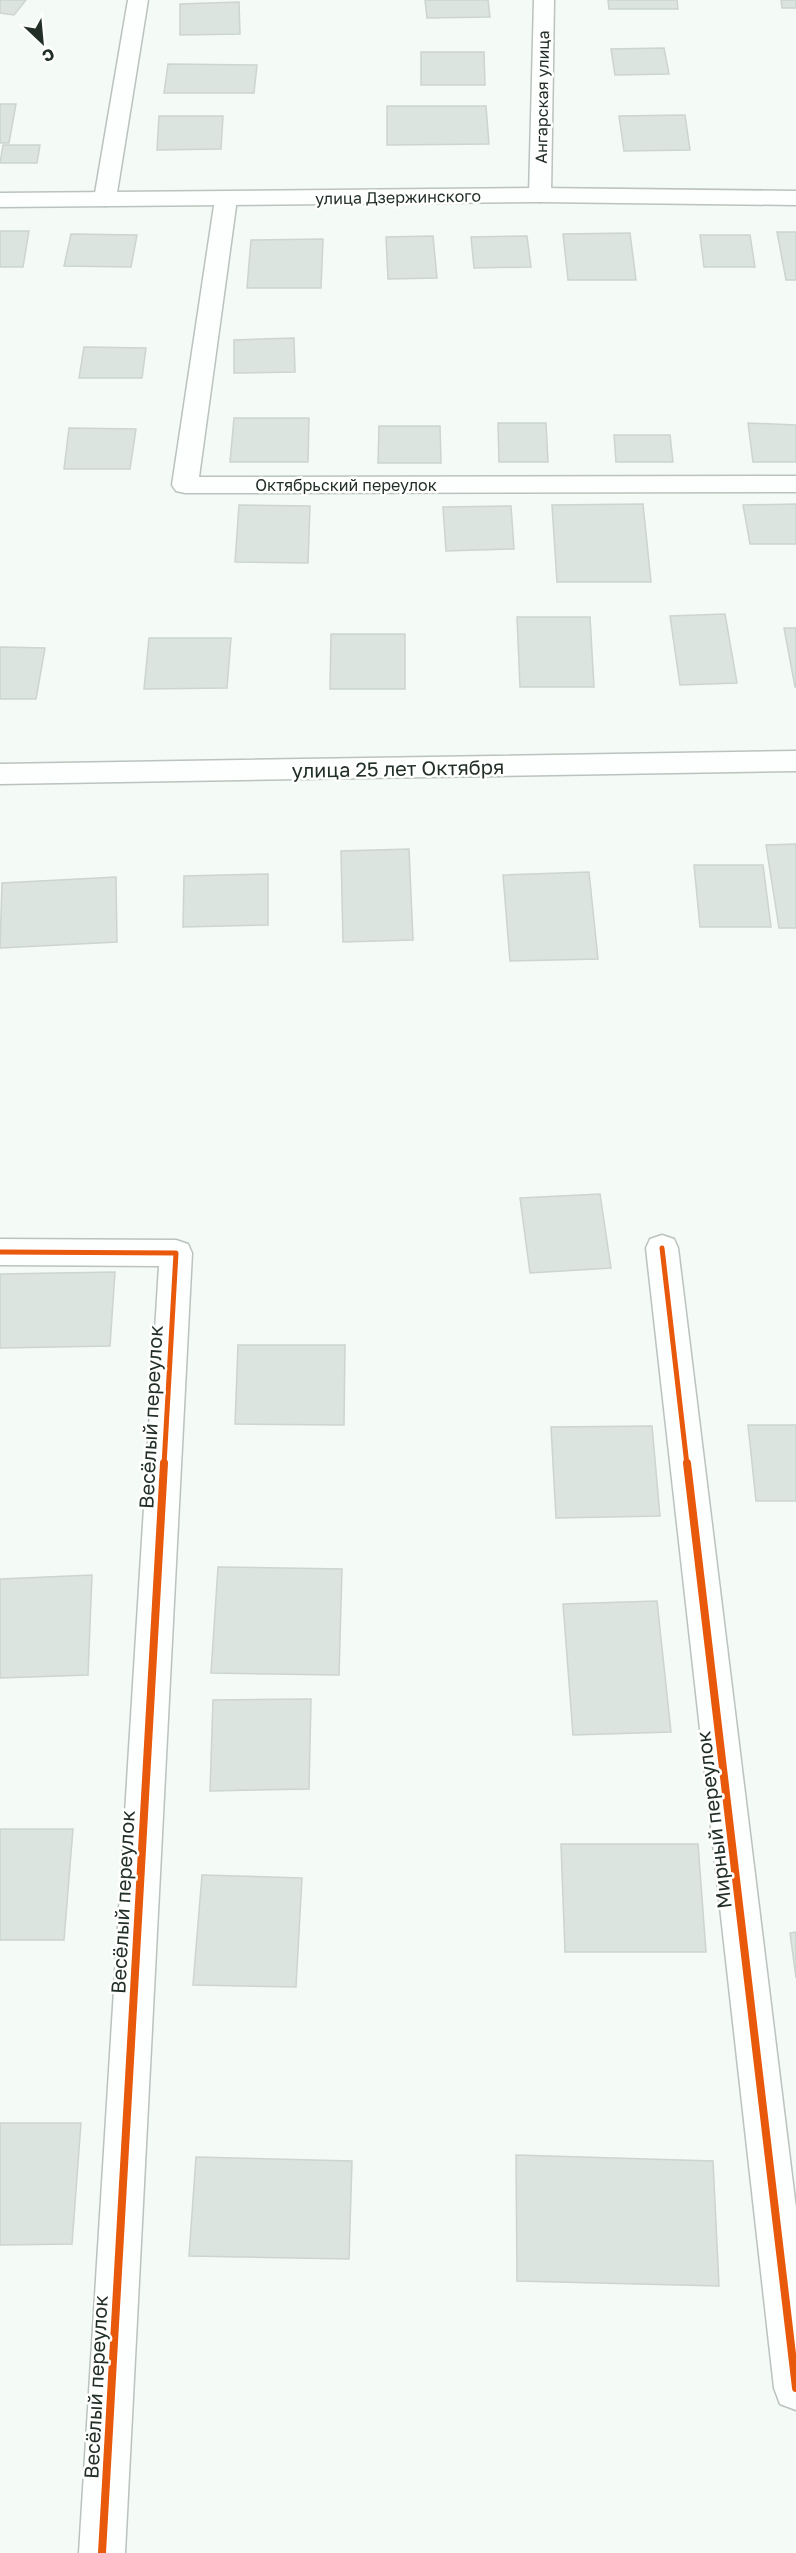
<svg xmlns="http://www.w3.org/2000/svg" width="796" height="2553" font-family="'Golos Text',sans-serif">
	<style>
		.building { fill: #dbe4de; stroke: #ccd5cf; stroke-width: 1.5 }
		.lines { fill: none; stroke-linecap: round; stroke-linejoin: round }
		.minor-casing { stroke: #bac3bd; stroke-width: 3 }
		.tertiary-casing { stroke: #bac3bd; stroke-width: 3 }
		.minor { fill: #fdfefe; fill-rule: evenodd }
		.tertiary { fill: #fdfefe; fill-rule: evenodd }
		.cycleway-far1-casing { stroke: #fff; stroke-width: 9 }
		.cycleway-casing { stroke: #fff; stroke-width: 11 }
		.cycleway-far1 { stroke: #e8590c; stroke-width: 5 }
		.cycleway { stroke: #e8590c; stroke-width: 8 }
		.labels { text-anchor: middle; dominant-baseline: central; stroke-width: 5; stroke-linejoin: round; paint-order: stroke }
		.far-street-label { font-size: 16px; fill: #222f27; stroke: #fff }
		.street-label { font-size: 20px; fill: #222f27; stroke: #fff }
	</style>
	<rect width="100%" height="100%" fill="#f4faf6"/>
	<g class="building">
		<polygon points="0,0 26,0 14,15 0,13"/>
		<polygon points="425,0 488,0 490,17 427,18"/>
		<polygon points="608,0 677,0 678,9 609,9"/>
		<polygon points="781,0 796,0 796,8 782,8"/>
		<polygon points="239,2 240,34 180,35 180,4"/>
		<polygon points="664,48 669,74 615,75 611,49"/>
		<polygon points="421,52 484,52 485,85 421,85"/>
		<polygon points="168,64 257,65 254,93 164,93"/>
		<polygon points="0,104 16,104 9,143 0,143"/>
		<polygon points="387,106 486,106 489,144 387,145"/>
		<polygon points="685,115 690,150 624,151 619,116"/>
		<polygon points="159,116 223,116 221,149 157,150"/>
		<polygon points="3,145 40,145 37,163 0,163"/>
		<polygon points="0,231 29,231 23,267 0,267"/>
		<polygon points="777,232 796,232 796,280 786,280"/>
		<polygon points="630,233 636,280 568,280 563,234"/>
		<polygon points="71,234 137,235 131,267 64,266"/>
		<polygon points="700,235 750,235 755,267 704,267"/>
		<polygon points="433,236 437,278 388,279 386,237"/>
		<polygon points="527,236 531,267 474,268 471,237"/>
		<polygon points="323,239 321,288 247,288 251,240"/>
		<polygon points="294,338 295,372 234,373 234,340"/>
		<polygon points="84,347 146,348 142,378 79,378"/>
		<polygon points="234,418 309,418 308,462 230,462"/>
		<polygon points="498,423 546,423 548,462 499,462"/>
		<polygon points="748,423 796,425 796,462 753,462"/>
		<polygon points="379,426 440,426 441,463 378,463"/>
		<polygon points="69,428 136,429 130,469 64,469"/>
		<polygon points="614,435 670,435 673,462 616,462"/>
		<polygon points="643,504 651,582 557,582 552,505"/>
		<polygon points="796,504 796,544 750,544 743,505"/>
		<polygon points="239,505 310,506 308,563 235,562"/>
		<polygon points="511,506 514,549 446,551 443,507"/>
		<polygon points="725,614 737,683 680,685 670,616"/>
		<polygon points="517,617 590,617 594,687 520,687"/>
		<polygon points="784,628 796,628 796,687 795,687"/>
		<polygon points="331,634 405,634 405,689 330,689"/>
		<polygon points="149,638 231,638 227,688 144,689"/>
		<polygon points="0,647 45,648 36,699 0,699"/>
		<polygon points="796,844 796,928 779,928 766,845"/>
		<polygon points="409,849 413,940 343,942 341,851"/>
		<polygon points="694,865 763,865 771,927 700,927"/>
		<polygon points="589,872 598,959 510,961 503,875"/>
		<polygon points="268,874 268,925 183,927 184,876"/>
		<polygon points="116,877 117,942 0,948 2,883"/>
		<polygon points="600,1194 611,1268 530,1273 520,1198"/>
		<polygon points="115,1272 110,1346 0,1348 0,1274"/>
		<polygon points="238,1345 345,1345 344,1425 235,1424"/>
		<polygon points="748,1425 796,1425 796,1501 756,1501"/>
		<polygon points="652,1426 660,1516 556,1518 551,1427"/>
		<polygon points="218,1567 342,1569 339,1675 211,1673"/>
		<polygon points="92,1575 88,1675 0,1678 0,1579"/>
		<polygon points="657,1601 671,1732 573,1735 563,1604"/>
		<polygon points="311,1699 309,1789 210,1791 213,1700"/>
		<polygon points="0,1829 73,1829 64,1940 0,1940"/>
		<polygon points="561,1844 698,1844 706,1952 565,1952"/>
		<polygon points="202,1875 302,1878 296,1987 193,1985"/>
		<polygon points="796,1932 796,1978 790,1933"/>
		<polygon points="0,2123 81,2123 72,2244 0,2245"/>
		<polygon points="516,2155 713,2161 719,2286 517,2281"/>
		<polygon points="196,2157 352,2161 349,2259 189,2256"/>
	</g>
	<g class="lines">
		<g class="minor-casing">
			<g id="minor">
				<polygon points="128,0 148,0 116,199 113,204 105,206 97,204 94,199"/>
				<polygon points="534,0 554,0 551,195 548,200 540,202 532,200 529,195"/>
				<polygon points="226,192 234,194 237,199 199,477 796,476 796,492 185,493 176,491 172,485 215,199 218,194"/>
				<polygon points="796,751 796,771 0,784 0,764"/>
				<polygon points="662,1235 674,1239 678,1248 796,2208 796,2410 780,2404 774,2388 646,1248 650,1239"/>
				<polygon points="0,1239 176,1240 188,1244 192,1253 125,2553 79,2553 159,1266 0,1265"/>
			</g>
		</g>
		<g class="tertiary-casing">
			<polygon id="tertiary" points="540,188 796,191 796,205 540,202 0,207 0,193"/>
		</g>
		<use href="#minor" class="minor"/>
		<use href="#tertiary" class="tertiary"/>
		<g class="cycleway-far1-casing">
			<g id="cycleway-far1">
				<polyline points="662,1248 687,1465"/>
				<polyline points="0,1252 176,1253 164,1465"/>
			</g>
		</g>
		<g class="cycleway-casing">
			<g id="cycleway">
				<polyline points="687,1463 796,2388"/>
				<polyline points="102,2553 164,1463"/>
			</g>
		</g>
		<use href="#cycleway-far1" class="cycleway-far1"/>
		<use href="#cycleway" class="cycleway"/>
	</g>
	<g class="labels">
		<g class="far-street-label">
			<text transform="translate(542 97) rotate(-89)">Ангарская улица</text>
			<text transform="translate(398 197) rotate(-1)">улица Дзержинского</text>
			<text x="346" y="485">Октябрьский переулок</text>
		</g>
		<g class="street-label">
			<text transform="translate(398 768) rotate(-1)">улица 25 лет Октября</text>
			<text transform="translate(150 1417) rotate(-87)">Весёлый переулок</text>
			<text transform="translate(713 1820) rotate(-97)">Мирный переулок</text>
			<text transform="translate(122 1902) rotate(-87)">Весёлый переулок</text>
			<text transform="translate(95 2387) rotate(-87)">Весёлый переулок</text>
		</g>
	</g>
	<g transform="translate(42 42) rotate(154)" stroke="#ffffff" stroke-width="4.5" paint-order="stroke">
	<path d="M0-4.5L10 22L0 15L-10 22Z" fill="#222f27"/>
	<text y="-9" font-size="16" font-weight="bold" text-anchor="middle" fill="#222f27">С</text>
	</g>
</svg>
